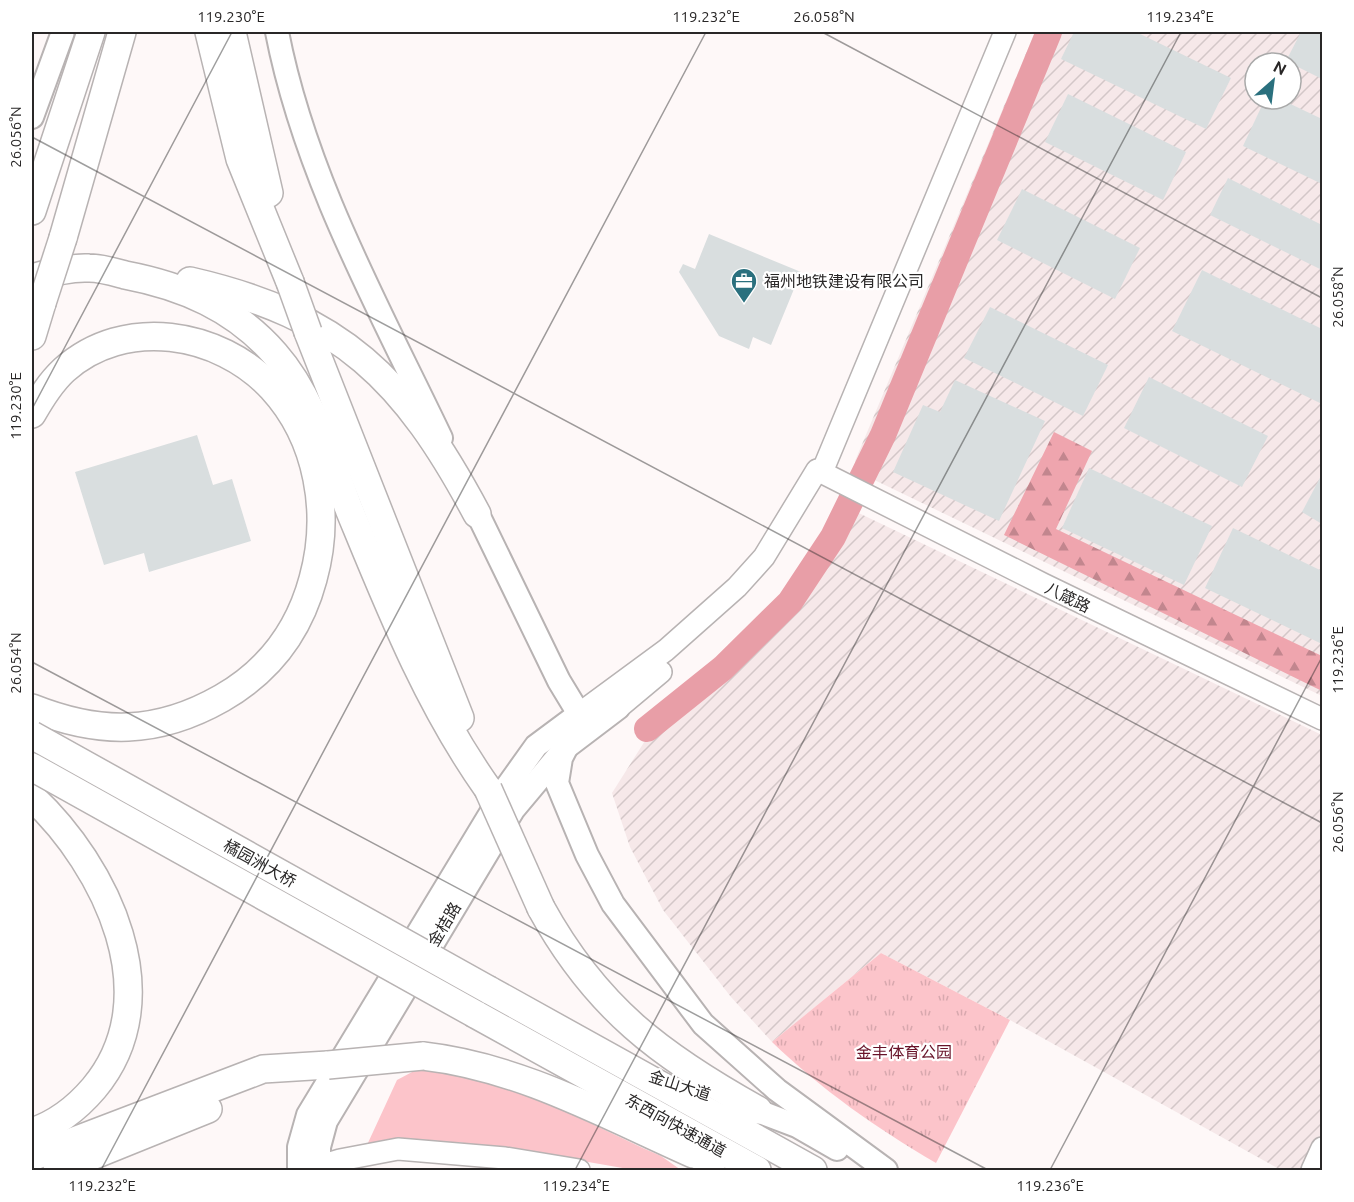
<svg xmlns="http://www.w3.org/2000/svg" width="1354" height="1202" font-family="Ubuntu,'Noto Sans SC',sans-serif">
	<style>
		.industrial { fill: url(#industrial-furrows); fill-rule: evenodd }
		.grass { fill: #fcc4ca }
		.forest { fill: url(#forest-firs) }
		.park { fill: url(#park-tufts) }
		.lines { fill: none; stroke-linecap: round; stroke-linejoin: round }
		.river { stroke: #e89ea7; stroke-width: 26 }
		.building { fill: #d9dedf }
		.tertiary-casing { stroke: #b8b3b3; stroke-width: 24 }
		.secondary-casing { stroke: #b8b3b3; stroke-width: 26 }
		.trunk-casing { stroke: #b8b3b3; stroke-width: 30 }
		.tertiary { stroke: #fff; stroke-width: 21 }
		.secondary { stroke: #fff; stroke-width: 22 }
		.trunk { stroke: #fff; stroke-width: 27 }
		.trunk-bridge-casing { stroke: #b8b3b3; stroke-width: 30; stroke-linecap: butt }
		.trunk-bridge { stroke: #fff; stroke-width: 27 }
		.ticks { fill: none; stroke: #292727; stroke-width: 1.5; stroke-opacity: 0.45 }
		.labels { text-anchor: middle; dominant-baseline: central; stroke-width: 4.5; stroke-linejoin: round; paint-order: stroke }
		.poi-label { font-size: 16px; fill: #292727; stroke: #fff; text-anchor: start }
		.street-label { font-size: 16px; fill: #292727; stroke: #fff }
		.park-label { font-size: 16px; fill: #681329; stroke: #fff }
		.neatline { fill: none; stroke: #292727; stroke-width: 2 }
		.ticks-label { font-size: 15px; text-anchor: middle; fill: #292727 }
	</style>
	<defs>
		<pattern id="industrial-furrows" width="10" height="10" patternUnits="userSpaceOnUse" patternTransform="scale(1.5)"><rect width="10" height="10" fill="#f6e8e9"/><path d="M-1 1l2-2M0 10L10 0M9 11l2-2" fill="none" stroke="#d3c7c8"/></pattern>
		<pattern id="forest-firs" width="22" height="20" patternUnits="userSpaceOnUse" patternTransform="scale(1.5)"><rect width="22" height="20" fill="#efa5ae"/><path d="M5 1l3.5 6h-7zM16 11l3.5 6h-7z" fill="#c2868e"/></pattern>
		<pattern id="park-tufts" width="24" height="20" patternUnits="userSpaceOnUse" patternTransform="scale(1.5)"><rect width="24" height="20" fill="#fcc4ca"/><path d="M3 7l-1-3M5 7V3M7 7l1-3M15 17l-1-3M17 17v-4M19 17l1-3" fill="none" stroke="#d8a8ae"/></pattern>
	</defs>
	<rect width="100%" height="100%" fill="#fef8f8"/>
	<g class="industrial">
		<path d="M1035,32H1322V696L862,474L855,461ZM1255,63H1291V99H1255Z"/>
		<polygon points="842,505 1322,735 1322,1170 1281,1170 1010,1020 881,953 772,1042 731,997 663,910 630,847 612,793 655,725 759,619 800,584"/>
	</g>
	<path class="grass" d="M431,1070C512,1078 587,1124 661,1156L681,1170H634L531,1152L456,1142L367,1145L397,1080L414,1071Z"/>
	<polygon class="forest" points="1054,432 1092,451 1056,529 1322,656 1322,691 1004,535"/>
	<path class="park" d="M881,953L1010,1020L936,1163C876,1128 822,1090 772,1042Z"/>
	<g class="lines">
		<polyline class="river" points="647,729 723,668 790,602 833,537 883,435 1049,32"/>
	</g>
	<g class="building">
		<polygon points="1074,32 1136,32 1231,78 1206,129 1061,59"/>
		<polygon points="1301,32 1322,32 1322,79 1286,61"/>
		<polygon points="1068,94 1186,152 1163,200 1045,142"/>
		<polygon points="1265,99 1280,99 1322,119 1322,184 1243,146"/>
		<polygon points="1228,178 1322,225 1322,270 1210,215"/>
		<polygon points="1022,189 1140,248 1115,299 997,240"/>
		<polygon points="709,234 801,272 771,345 753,337 749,349 719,336 679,272 683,264 695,269"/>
		<polygon points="1202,270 1322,329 1322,404 1172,331"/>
		<polygon points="990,307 1108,365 1083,416 964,358"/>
		<polygon points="1149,377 1268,436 1242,487 1124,428"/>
		<polygon points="955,380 1045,421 999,521 893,472 923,405 940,412"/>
		<polygon points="197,435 213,485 232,479 251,541 149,572 144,553 104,565 75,472"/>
		<polygon points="1089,468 1212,526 1184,585 1062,528"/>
		<polygon points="1322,474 1322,524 1302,512"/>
		<polygon points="1233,528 1322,571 1322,644 1205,588"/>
	</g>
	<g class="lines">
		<g class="tertiary-casing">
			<g id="tertiary">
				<polyline points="822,472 1005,32"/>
				<polyline points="618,708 661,672"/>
				<polyline points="579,714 666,650 737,587 764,557 817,470 1043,584 1322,719"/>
				<polyline points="307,1170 340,1160 398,1149 505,1158 579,1170"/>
				<polyline points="1312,1170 1322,1148"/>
			</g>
		</g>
		<g class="secondary-casing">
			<g id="secondary">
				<path d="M277,32C305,176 378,306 441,438"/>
				<polyline points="32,117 63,32"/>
				<polyline points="471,500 559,681 579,714 579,723 561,758 557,783 587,855 613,904 703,1024 777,1090 886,1170"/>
				<polyline points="742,1105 797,1126 837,1149"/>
				<polyline points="681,1144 714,1170"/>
				<polyline points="299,1170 299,1147 308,1115 506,788 536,746 579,714"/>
				<polyline points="319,1170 319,1147 326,1121 513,810 564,749 618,708"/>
			</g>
		</g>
		<g class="trunk-casing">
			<g id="trunk">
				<polyline points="209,32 240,159 290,282"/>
				<polyline points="232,32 269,193"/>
				<polyline points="32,211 91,32"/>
				<polyline points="63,238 122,32"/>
				<path d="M32,278C50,273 70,267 89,268C101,268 114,272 125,275C183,286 235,308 275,354C312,396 329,457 349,509C389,606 427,703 488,789"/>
				<path d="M190,281C342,316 405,379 477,514"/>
				<polyline points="308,332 460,718"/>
				<polyline points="32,336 42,303"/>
				<path d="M32,414C41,398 50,383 64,370C124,316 219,331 272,388C319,439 331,514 313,579C299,631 269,671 222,698C157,735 100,735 32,708"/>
				<path d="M32,797C106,866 170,997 94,1088C77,1108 56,1124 32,1132"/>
				<path d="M541,908C596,1008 661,1056 758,1110"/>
				<polyline points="489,990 813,1170"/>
				<polyline points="475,1014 757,1170"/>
				<path d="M423,1056C520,1067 605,1115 693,1154"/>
				<polyline points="32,1157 263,1069 328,1065"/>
				<polyline points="57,1170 208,1109"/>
			</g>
		</g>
		<use href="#tertiary" class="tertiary"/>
		<use href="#secondary" class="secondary"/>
		<use href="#trunk" class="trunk"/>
		<g class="trunk-bridge-casing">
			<g id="trunk-bridge">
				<polyline points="290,282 308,332"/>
				<polyline points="42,303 63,238"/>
				<polyline points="32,735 489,990"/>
				<polyline points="32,767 475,1014"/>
				<polyline points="488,789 541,908"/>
				<polyline points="328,1065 423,1056"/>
			</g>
		</g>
		<use href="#trunk-bridge" class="trunk-bridge"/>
	</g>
	<path class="ticks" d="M822,32L1322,298M32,137L1322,823M32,409L232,32M32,662L988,1170M101,1170L706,32M575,1170L1181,32M1050,1170L1322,657"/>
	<defs>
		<g id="office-pin" transform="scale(1.35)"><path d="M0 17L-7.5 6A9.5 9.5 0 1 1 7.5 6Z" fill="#2a707e" stroke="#fff"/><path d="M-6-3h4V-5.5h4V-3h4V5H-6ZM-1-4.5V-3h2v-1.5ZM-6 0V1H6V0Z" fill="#fff"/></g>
	</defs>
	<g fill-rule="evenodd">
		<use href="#office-pin" x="744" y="281"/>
	</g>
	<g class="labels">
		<g class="poi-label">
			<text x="764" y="281">福州地铁建设有限公司</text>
		</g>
		<g class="street-label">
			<text transform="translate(1068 597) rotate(26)">八箴路</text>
			<text transform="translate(260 863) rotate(29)">橘园洲大桥</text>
			<text transform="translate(444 924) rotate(-59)">金桔路</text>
			<text transform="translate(680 1085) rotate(18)">金山大道</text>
			<text transform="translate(676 1125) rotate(29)">东西向快速通道</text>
		</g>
		<g class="park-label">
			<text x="904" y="1052">金丰体育公园</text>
		</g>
	</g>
	<rect width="1354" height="1202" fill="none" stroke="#ffffff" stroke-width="66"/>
	<g transform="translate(1273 81) rotate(28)"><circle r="28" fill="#ffffff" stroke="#a9a9a9" stroke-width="1.5"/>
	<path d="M0-4.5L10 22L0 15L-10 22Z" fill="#2a707e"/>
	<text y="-9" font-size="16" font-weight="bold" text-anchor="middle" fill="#292727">N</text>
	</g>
	<rect x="33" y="33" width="1288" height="1136" class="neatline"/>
	<g class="ticks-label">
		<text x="231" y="22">119.230°E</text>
		<text x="706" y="22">119.232°E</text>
		<text x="824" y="22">26.058°N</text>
		<text x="1180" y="22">119.234°E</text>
		<text transform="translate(16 137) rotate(-90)" y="5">26.056°N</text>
		<text transform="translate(1338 297) rotate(-90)" y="5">26.058°N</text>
		<text transform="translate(16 406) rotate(-90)" y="5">119.230°E</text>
		<text transform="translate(1338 660) rotate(-90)" y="5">119.236°E</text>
		<text transform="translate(16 663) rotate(-90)" y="5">26.054°N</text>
		<text transform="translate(1338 822) rotate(-90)" y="5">26.056°N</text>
		<text x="102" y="1191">119.232°E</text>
		<text x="576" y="1191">119.234°E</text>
		<text x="1050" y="1191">119.236°E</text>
	</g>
</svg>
